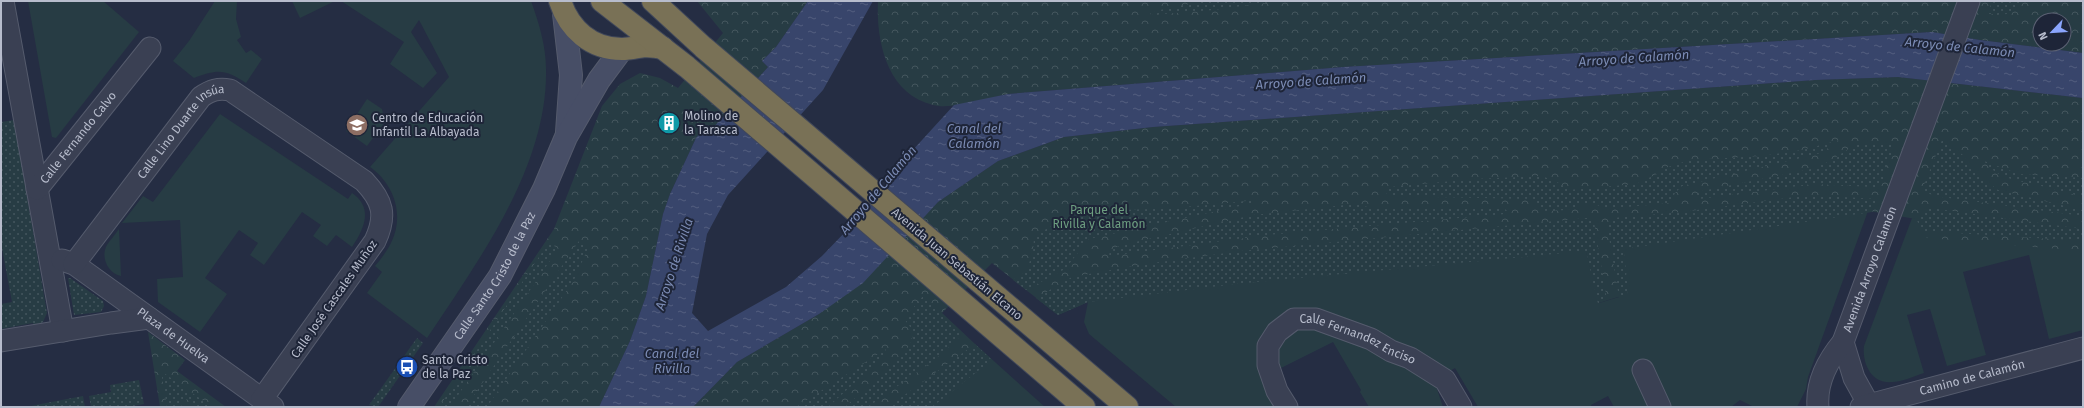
<svg xmlns="http://www.w3.org/2000/svg" width="2084" height="408" font-family="'Fira Sans',sans-serif">
	<style>
		.grass { fill: #273c44 }
		.forest { fill: url(#forest-crowns); fill-rule: evenodd }
		.garden { fill: url(#garden-dots) }
		.water { fill: url(#water-ripples) }
		.lines { fill: none; stroke-linecap: round; stroke-linejoin: round }
		.street-casing { stroke: #555b6d; stroke-width: 23 }
		.secondary-casing { stroke: #555b6d; stroke-width: 24 }
		.highway-casing { stroke: #41485a; stroke-width: 24 }
		.street { stroke: #3a4053; stroke-width: 21 }
		.secondary { stroke: #474e66; stroke-width: 22 }
		.highway { stroke: #797156; stroke-width: 22 }
		.labels { text-anchor: middle; dominant-baseline: central; stroke-width: 4; stroke-linejoin: round; paint-order: stroke }
		.poi-label { font-size: 12px; fill: #b7bccc; stroke: #1e2538; text-anchor: start }
		.street-label { font-size: 12px; fill: #b7bccc; stroke: #1e2538 }
		.park-label { font-size: 12px; fill: #6d9e80; stroke: #1e2538 }
		.water-label { font-size: 13px; font-style: italic; fill: #7c8cb5; stroke: #1e2538 }
	</style>
	<defs>
		<pattern id="forest-crowns" width="20" height="18" patternUnits="userSpaceOnUse"><rect width="20" height="18" fill="#273c44"/><path d="M2 6a3 3 0 1 1 6 0M12 15a3 3 0 1 1 6 0" fill="none" stroke="#44565e"/></pattern>
		<pattern id="garden-dots" width="8" height="8" patternUnits="userSpaceOnUse"><rect width="8" height="8" fill="#273c44"/><path d="M2 2h.1M6 6h.1" fill="none" stroke="#44565e" stroke-width="1.8" stroke-linecap="round"/></pattern>
		<pattern id="water-ripples" width="26" height="14" patternUnits="userSpaceOnUse"><rect width="26" height="14" fill="#38456b"/><path d="M2 4q2-2 4 0t4 0M15 11q2-2 4 0t4 0" fill="none" stroke="#535e7f"/></pattern>
	</defs>
	<rect width="100%" height="100%" fill="#252d43"/>
	<g class="grass">
		<polygon points="28,1 103,1 139,32 56,138 52,137"/>
		<path d="M215,1H237L236,19L241,37L237,40L246,53L251,50L262,59L246,83C225,69 218,69 194,78L173,61L189,41Z"/>
		<polygon points="292,1 335,1 300,18"/>
		<path d="M341,1H531C539,23 546,46 546,69C548,166 479,260 427,338L367,293L382,272L375,266C381,259 387,251 391,243C405,215 394,184 370,167L449,77L419,20L411,32L437,73L423,88L390,64L404,42Z"/>
		<polygon points="367,99 382,109 385,122 367,146 346,131"/>
		<path d="M220,114L348,199L352,193C374,208 364,229 352,247L336,235L327,246L313,236L321,225L302,212L264,265L250,255L258,243L239,230L205,278L227,294L200,332L158,302L157,279L183,277L180,220L122,223L143,196L153,202Z"/>
		<polygon points="1810,195 1872,212 1868,211 1808,377 1806,389 1797,407 1754,407 1740,400 1731,407 1614,407 1608,396 1591,405 1592,407 1478,407 1455,368 1434,380 1443,407 1369,407 1360,392 1361,390 1333,342 1281,368 1277,374 1276,407 1176,407 1089,334 1084,322 1088,302 1058,315 1036,298 1051,288 1587,218 1586,251 1599,303 1619,297 1612,250"/>
		<path d="M1912,218L2083,229V330L2049,339L2029,255L1963,272L1986,355L1947,366L1930,309L1907,315L1924,373C1914,376 1902,382 1892,382C1871,384 1862,363 1864,346Z"/>
		<path d="M119,229L121,276C108,273 100,257 107,245C110,240 115,235 119,229Z"/>
		<polygon points="975,344 1045,407 888,407"/>
	</g>
	<g class="forest">
		<polygon points="697,1 808,1 776,47 762,61 768,67 712,129 707,125 696,138 670,194 663,214 646,296 630,341 599,407 434,407 554,229 602,106 620,84 640,73 660,78 678,88 723,33"/>
		<path d="M878,1H2083V53L1980,40L1932,32L1343,67L1008,94C988,98 953,110 933,105C887,94 876,42 878,1ZM2040,20H2064V44H2040Z"/>
		<polygon points="1898,77 2083,98 2083,251 1927,238 1916,219 1869,211 1624,249 1628,294 1598,303 1586,251 1236,284 1088,302 1058,315 992,263 942,313 992,360 932,407 693,407 737,362 819,314 938,202 998,161 1064,137 1153,127 1815,80"/>
		<polygon points="148,332 185,360 177,371 226,407 160,407"/>
	</g>
	<g class="garden">
		<polygon points="1205,1 1279,1 1213,10 1151,15 1150,12"/>
		<path d="M1992,1H2024C2012,16 2006,15 1988,14Z"/>
		<polygon points="14,120 47,313 43,322 34,327 33,323 1,329 1,304 12,302 1,243 1,122"/>
		<polygon points="1840,140 1821,153 1682,186 1675,193 1670,203 1606,209 1595,204 1581,205 1567,210 1543,211 1539,204 1531,199 1388,196 1385,190 1390,187 1473,179 1542,176 1559,183 1568,190 1636,184 1657,174 1665,168 1690,160 1762,156 1802,150"/>
		<polygon points="1942,140 1963,155 1971,169 1998,190 2082,210 2083,216 1934,196 1922,190"/>
		<polygon points="1855,145 1894,145 1880,189 1872,187 1813,184 1700,199 1696,198 1697,194 1702,191 1811,169 1828,162"/>
		<path d="M1984,161L2019,174L2083,178V197C2071,194 2059,190 2046,187C2023,181 1999,181 1984,161Z"/>
		<polygon points="1810,195 1877,199 1872,212 1624,249 1628,294 1619,297 1607,225 1613,218 1682,212"/>
		<path d="M1256,200L1249,204L1089,239L1065,269L1026,290L1013,280L1027,270L1033,251L1034,238C1069,207 1126,211 1171,208C1199,206 1227,203 1256,200Z"/>
		<polygon points="1354,204 1368,207 1505,209 1507,211 1505,214 1268,235 1109,256 1110,250 1122,245 1253,215"/>
		<polygon points="1930,208 2083,229 2083,241 1923,231 1916,219"/>
		<polygon points="1587,218 1594,222 1607,300 1598,303 1586,251 1236,284 1088,302 1058,315 1036,298 1072,277 1145,264 1241,251"/>
		<polygon points="579,241 589,246 574,280 487,407 466,407"/>
		<polygon points="549,242 558,249 450,407 439,407"/>
		<polygon points="68,278 70,278 103,301 104,306 101,312 74,315"/>
		<path d="M923,296L964,334L933,361L868,407H845C860,393 909,356 912,339C914,330 909,325 904,319Z"/>
		<polygon points="417,338 423,343 378,407 369,405"/>
		<polygon points="975,344 992,360 932,407 888,407"/>
		<polygon points="886,349 883,357 828,407 796,407"/>
		<polygon points="161,371 212,407 199,407 187,399 180,407 167,407"/>
		<polygon points="139,380 144,404 128,407 91,407 89,396 111,392 110,385"/>
		<polygon points="83,396 85,407 25,407"/>
	</g>
	<polygon class="water" points="808,1 873,1 823,90 728,195 707,234 692,313 708,331 786,287 822,256 849,228 897,173 912,151 954,105 1008,94 1343,67 1932,32 1980,40 2083,53 2083,98 1898,77 1815,80 1153,127 1064,137 998,161 938,202 863,283 819,314 737,362 693,407 599,407 630,341 646,296 663,214 670,194 696,138 707,125 712,129 768,67 762,61 776,47"/>
	<g class="lines">
		<g class="street-casing">
			<g id="street">
				<polyline points="3,1 63,331"/>
				<path id="s1" d="M37,189L150,48"/>
				<path id="s2" d="M62,260L74,264L273,407"/>
				<path id="s3" d="M74,264L201,97C211,90 218,88 230,90L364,181C383,201 387,215 375,241L262,399"/>
				<polyline points="1,341 111,323 149,318"/>
				<polyline points="1843,342 1854,378 1869,405"/>
				<polyline points="1643,370 1660,407"/>
				<path id="s4" d="M1287,407L1277,391L1268,365V346L1277,332L1294,319H1316L1371,339L1391,351L1410,358L1445,380L1461,407"/>
				<path id="s5" d="M1818,407C1816,383 1828,360 1843,342L1969,1"/>
				<path id="s6" d="M1861,407L2083,348"/>
			</g>
		</g>
		<g class="secondary-casing">
			<g id="secondary">
				<polyline points="564,14 571,75 567,132"/>
				<path id="s7" d="M409,407L500,276L544,189L566,137L599,80L622,49"/>
			</g>
		</g>
		<g class="highway-casing">
			<g id="highway">
				<path d="M560,1C569,29 591,49 622,49C629,49 637,47 644,46C650,46 656,47 663,48"/>
				<polyline points="602,1 687,67 1084,407"/>
				<polyline points="653,1 703,47 1127,407"/>
			</g>
		</g>
		<use href="#street" class="street"/>
		<use href="#secondary" class="secondary"/>
		<use href="#highway" class="highway"/>
	</g>
	<defs>
		<g id="building-disc" transform="scale(1.15)"><circle r="9.5" fill="#0f9aa8" stroke="#1e2538"/><path d="M-4-6H4V6H1V3H-1V6H-4ZM-2.5-4.3h1.7v1.8h-1.7ZM.8-4.3h1.7v1.8H.8ZM-2.5-1h1.7V.8h-1.7ZM.8-1h1.7V.8H.8Z" fill="#fff"/></g>
		<g id="school-disc" transform="scale(1.15)"><circle r="9.5" fill="#8d6e63" stroke="#1e2538"/><path d="M0-5L7-2L0 1L-7-2ZM-4 1L0 2.5L4 1V4Q0 6-4 4Z" fill="#fff"/></g>
		<g id="bus-disc" transform="scale(1.15)"><circle r="9.5" fill="#1a4fb4" stroke="#1e2538"/><path d="M-5-6H5V4H4V6H2V4H-2V6H-4V4H-5ZM-3.5-4V0h7V-4ZM-3.5 1.2v1.5H-2V1.2ZM2 1.2v1.5H3.5V1.2Z" fill="#fff"/></g>
	</defs>
	<g fill-rule="evenodd">
		<use href="#building-disc" x="669" y="123"/>
		<use href="#school-disc" x="357" y="125"/>
		<use href="#bus-disc" x="407" y="367"/>
	</g>
	<g class="labels">
		<g class="poi-label">
			<text x="684" y="116">Molino de<tspan x="684" dy="14">la Tarasca</tspan></text>
			<text x="372" y="118">Centro de Educación<tspan x="372" dy="14">Infantil La Albayada</tspan></text>
			<text x="422" y="360">Santo Cristo<tspan x="422" dy="14">de la Paz</tspan></text>
		</g>
		<g class="street-label">
			<text stroke="none"><textPath href="#s3" startOffset="172">Calle Lino Duarte Insúa</textPath></text>
			<text stroke="none"><textPath href="#s1" startOffset="66">Calle Fernando Calvo</textPath></text>
			<text transform="translate(957 264) rotate(40)">Avenida Juan Sebastián Elcano</text>
			<text stroke="none"><textPath href="#s5" startOffset="149">Avenida Arroyo Calamón</textPath></text>
			<text stroke="none"><textPath href="#s7" startOffset="157">Calle Santo Cristo de la Paz</textPath></text>
			<text transform="translate(334 299) rotate(-55)">Calle José Cascales Muñoz</text>
			<text stroke="none"><textPath href="#s2" startOffset="135">Plaza de Huelva</textPath></text>
			<text stroke="none"><textPath href="#s4" startOffset="171">Calle Fernandez Enciso</textPath></text>
			<text stroke="none"><textPath href="#s6" startOffset="115">Camino de Calamón</textPath></text>
		</g>
		<g class="park-label">
			<text x="1099" y="210">Parque del<tspan x="1099" dy="14">Rivilla y Calamón</tspan></text>
		</g>
		<g class="water-label">
			<text transform="translate(1960 47) rotate(6)">Arroyo de Calamón</text>
			<text transform="translate(1634 58) rotate(-4)">Arroyo de Calamón</text>
			<text transform="translate(1311 81) rotate(-4)">Arroyo de Calamón</text>
			<text x="974" y="128">Canal del<tspan x="974" dy="15">Calamón</tspan></text>
			<text transform="translate(878 190) rotate(-50)">Arroyo de Calamón</text>
			<text transform="translate(674 264) rotate(-72)">Arroyo de Rivilla</text>
			<text x="672" y="353">Canal del<tspan x="672" dy="15">Rivilla</tspan></text>
		</g>
	</g>
	<rect width="2084" height="408" fill="none" stroke="#b7bccc" stroke-width="4"/>
	<g transform="translate(2052 32) rotate(245)"><circle r="19" fill="#1e2538" stroke="#5b6173"/>
	<path d="M0-3L7 15L0 10L-7 15Z" fill="#8ba5fd"/>
	<text y="-6" font-size="11" font-weight="bold" text-anchor="middle" fill="#b7bccc">N</text>
	</g>
</svg>
